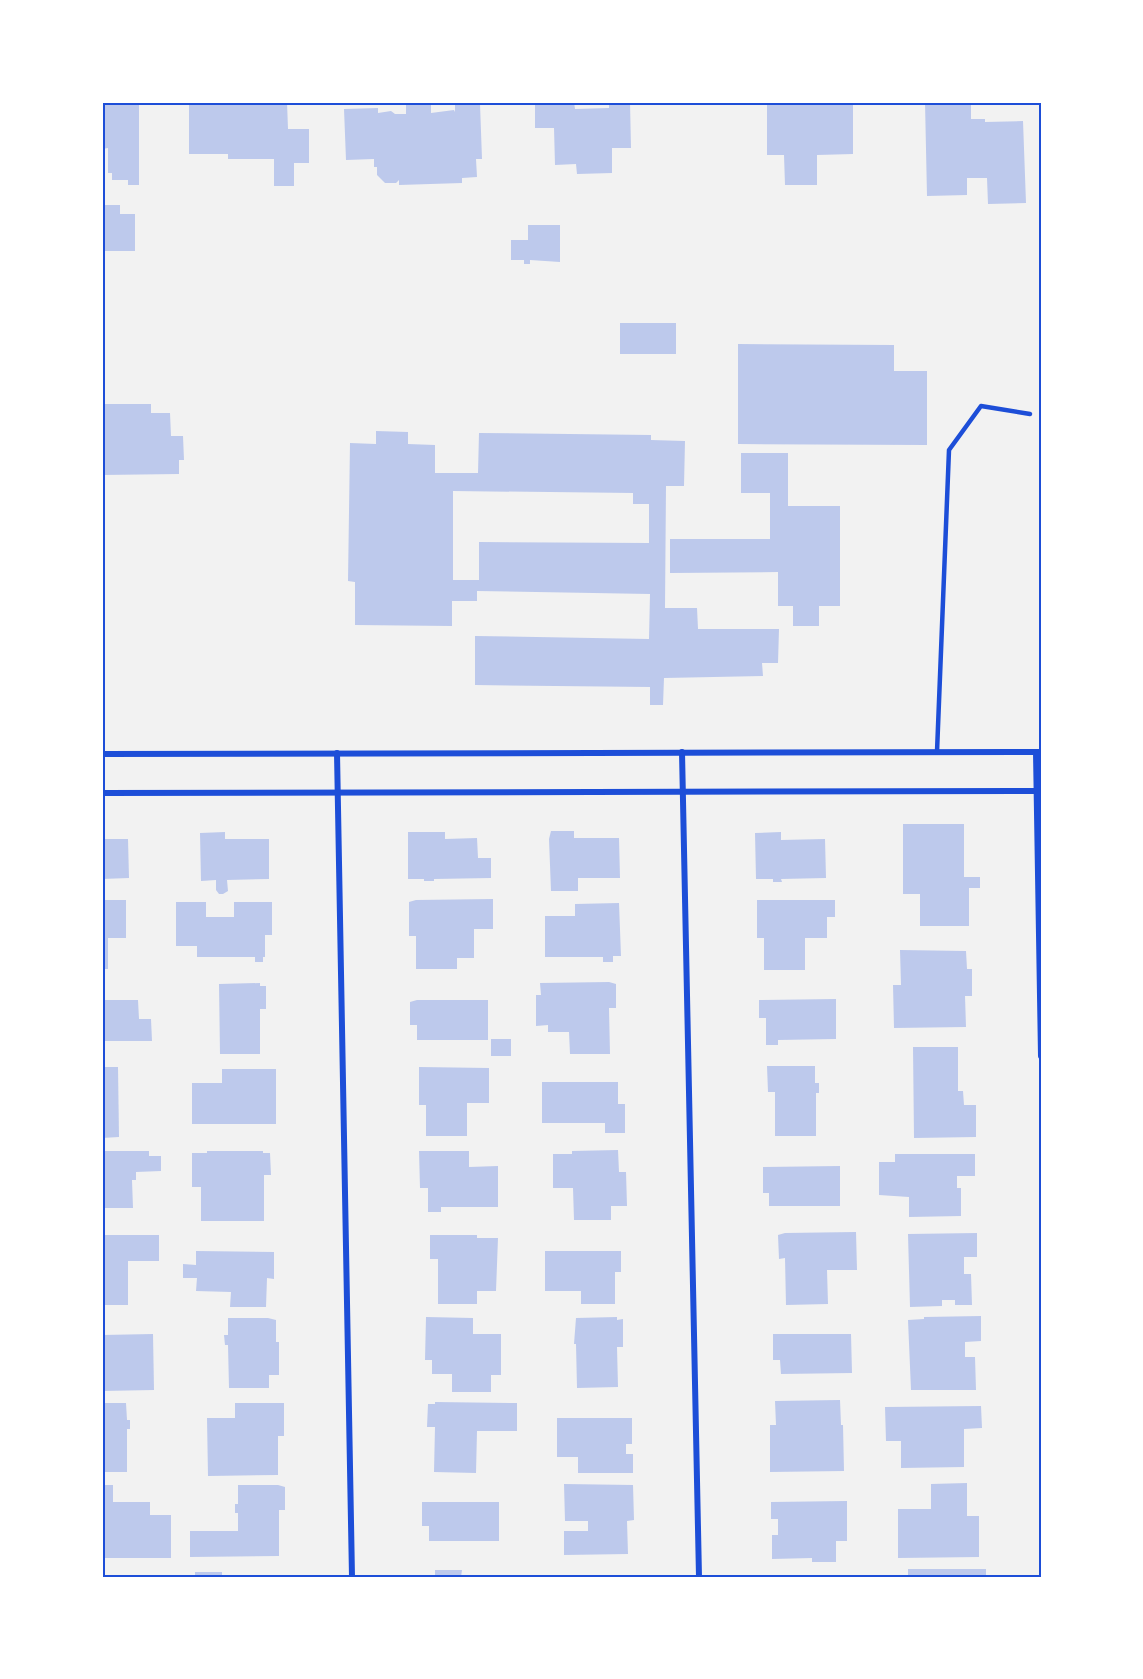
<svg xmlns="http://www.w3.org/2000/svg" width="1143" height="1679" font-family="'Exo 2',sans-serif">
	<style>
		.building { fill: #bdc9ec; fill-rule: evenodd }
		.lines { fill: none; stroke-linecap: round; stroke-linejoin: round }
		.service { stroke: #1d4ed8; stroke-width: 4.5 }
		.minor { stroke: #1d4ed8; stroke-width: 6 }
		.neatline { fill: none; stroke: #1d4ed8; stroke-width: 2 }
	</style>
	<rect width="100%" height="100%" fill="#f2f2f2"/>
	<g class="building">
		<polygon points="102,102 139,102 139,185 128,185 128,180 112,180 112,173 108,173 108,148 102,149"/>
		<polygon points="189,102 287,102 288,129 309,129 309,163 294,163 294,186 274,186 274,159 228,159 228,154 189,154"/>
		<polygon points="406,102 431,102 431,113 454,110 455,112 455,105 480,104 482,159 476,159 477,177 462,178 462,183 399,185 399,180 396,183 385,183 377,175 377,167 374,167 374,159 346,160 344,109 378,108 378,113 391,111 395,114 406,114"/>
		<polygon points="535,102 574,102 575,109 609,108 609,102 630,102 631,148 612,148 612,173 577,174 576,164 555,165 554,128 535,128"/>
		<polygon points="767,102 853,102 853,154 817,155 817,185 785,185 784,155 767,155"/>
		<polygon points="925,102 971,102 971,119 985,119 985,122 1023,121 1026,203 988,204 987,178 967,178 967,195 927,196"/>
		<polygon points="102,205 120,205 120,214 135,214 135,251 102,251"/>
		<polygon points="528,225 560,225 560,262 530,260 530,264 524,264 524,260 511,260 511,240 528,240"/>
		<rect x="620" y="323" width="56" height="31"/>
		<polygon points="738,344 894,345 894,371 927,371 927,445 738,444"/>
		<polygon points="102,404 151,404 151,413 170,413 171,436 183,436 184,460 179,460 179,474 102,475"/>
		<path d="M376,431L408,432V444L435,445V473H478L479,433L651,435V440L685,441L684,486H666L665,608H697L698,629H779L778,663H762L763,676L664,678L663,705H650V687L475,685V636L649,639L650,594L477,591V601H452V626L355,625V582L348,581L350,443L376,444ZM453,491L633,493V504H649V543L479,542V580H453Z"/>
		<polygon points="741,453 788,453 788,506 840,506 840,606 819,606 819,626 793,626 793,606 778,606 778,572 670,573 670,539 770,539 770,493 741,493"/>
		<polygon points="903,824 964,824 964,877 980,877 980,888 969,888 969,926 920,926 920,894 903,894"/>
		<polygon points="551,831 574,831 574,838 619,838 620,878 578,878 578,891 551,891 549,839"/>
		<polygon points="225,832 225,839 269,839 269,879 227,880 228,891 223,894 219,894 216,890 216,880 201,881 200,833"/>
		<polygon points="408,832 445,832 445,839 477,838 478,858 491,858 491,878 434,879 434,881 424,881 424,879 408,879"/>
		<polygon points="781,832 781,840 825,839 826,878 781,879 782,882 773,882 773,879 756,879 755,833"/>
		<polygon points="102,839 128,839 129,878 102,879"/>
		<polygon points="493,899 493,929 474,929 474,958 457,958 457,969 416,969 416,936 409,936 409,902 416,900"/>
		<polygon points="102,900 126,900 126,938 108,938 108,969 102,969"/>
		<polygon points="757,900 835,900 835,917 827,917 827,938 805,938 805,970 764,970 764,938 757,938"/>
		<polygon points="176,902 206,902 206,917 234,917 234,902 272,902 272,935 265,935 265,957 263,957 263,962 255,962 255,957 197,957 197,946 176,946"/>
		<polygon points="619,903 621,956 613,956 613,962 603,962 603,957 545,957 545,916 575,916 575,904"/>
		<polygon points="900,950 966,951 967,969 972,969 972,996 965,996 966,1027 894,1028 893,985 901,985"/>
		<polygon points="609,982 616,984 616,1008 609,1008 610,1054 570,1054 569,1032 548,1032 548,1025 536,1026 536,995 541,995 540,983"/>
		<polygon points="260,983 260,986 266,986 266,1009 260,1009 260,1054 220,1054 219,984"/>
		<polygon points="836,999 836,1039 778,1040 778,1045 766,1045 766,1018 759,1018 759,1000"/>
		<polygon points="102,1000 138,1000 139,1019 151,1019 152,1041 102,1041"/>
		<polygon points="417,1000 488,1000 488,1040 417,1040 417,1025 410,1025 410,1002"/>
		<rect x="491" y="1039" width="20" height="17"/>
		<polygon points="913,1047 958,1047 958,1091 963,1091 964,1105 976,1105 976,1137 914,1138"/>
		<polygon points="767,1066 815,1066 815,1083 819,1083 819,1093 816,1093 816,1136 775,1136 775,1092 768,1092"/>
		<polygon points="102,1067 118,1067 119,1137 102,1138"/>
		<polygon points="419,1067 489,1068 489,1103 467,1103 467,1136 426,1136 426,1105 419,1105"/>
		<polygon points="222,1069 276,1069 276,1124 192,1124 192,1083 222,1083"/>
		<polygon points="542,1082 618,1082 618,1104 625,1104 625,1133 605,1133 605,1123 542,1123"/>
		<polygon points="618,1150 619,1172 626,1172 627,1206 611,1206 611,1220 574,1220 573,1188 553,1188 553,1154 572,1154 572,1151"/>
		<polygon points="102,1151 149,1151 149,1156 161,1156 161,1171 136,1172 136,1180 132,1180 133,1208 102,1208"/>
		<polygon points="207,1151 263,1151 263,1153 270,1153 271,1175 264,1175 264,1221 201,1221 201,1187 192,1187 192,1153 207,1153"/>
		<polygon points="419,1151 469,1151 469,1167 498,1166 498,1207 441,1207 441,1212 428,1212 428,1188 420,1188"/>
		<polygon points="895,1154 975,1154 975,1176 957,1176 957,1188 961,1188 961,1216 909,1217 909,1197 879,1195 879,1162 895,1162"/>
		<polygon points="840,1166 840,1206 769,1206 769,1193 763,1193 763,1167"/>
		<polygon points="856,1232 857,1270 827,1270 828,1304 786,1305 785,1258 779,1259 778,1235 785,1233"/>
		<polygon points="977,1233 977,1257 964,1257 964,1274 971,1274 972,1305 955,1305 955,1300 942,1300 942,1306 910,1307 908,1234"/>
		<polygon points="102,1235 159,1235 159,1261 128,1261 128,1305 102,1305"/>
		<polygon points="430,1235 477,1235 477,1238 498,1238 496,1291 477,1291 477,1304 438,1304 438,1259 430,1259"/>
		<polygon points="196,1251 274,1252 274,1279 267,1278 266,1307 230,1307 231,1292 196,1291 197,1278 183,1278 183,1264 196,1265"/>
		<polygon points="545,1251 621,1251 621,1272 615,1272 615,1304 581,1304 581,1291 545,1291"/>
		<polygon points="981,1316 981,1341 965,1342 965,1357 975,1357 976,1390 911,1390 908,1320 924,1319 924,1317"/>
		<polygon points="426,1317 473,1318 473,1334 501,1334 501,1375 491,1375 491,1392 452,1392 452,1374 432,1374 432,1360 425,1360"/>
		<polygon points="617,1317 617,1320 623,1319 623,1347 617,1347 618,1387 577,1388 576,1344 574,1344 576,1318"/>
		<polygon points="228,1318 268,1318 276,1320 276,1342 279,1342 279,1375 269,1375 269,1388 229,1388 228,1345 225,1345 224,1335 228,1335"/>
		<polygon points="153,1334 154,1390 102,1391 102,1335"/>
		<polygon points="773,1334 851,1334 852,1373 781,1374 780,1360 773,1360"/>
		<polygon points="840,1400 841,1425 843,1425 844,1471 770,1472 770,1425 776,1425 775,1401"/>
		<polygon points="435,1402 517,1403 517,1431 477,1431 476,1473 434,1472 435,1427 427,1427 428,1404 435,1404"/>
		<polygon points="102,1403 126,1403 127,1420 130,1420 130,1429 127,1429 127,1472 102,1472"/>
		<polygon points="235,1403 284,1403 284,1436 278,1436 278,1475 208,1476 207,1418 235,1418"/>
		<polygon points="981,1406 982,1428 964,1429 964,1467 901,1468 901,1441 886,1441 885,1407"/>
		<polygon points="557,1418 632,1418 632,1444 626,1444 626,1454 633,1454 633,1473 578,1473 578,1457 557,1457"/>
		<polygon points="967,1483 967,1516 979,1516 979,1557 898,1558 898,1509 931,1509 931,1484"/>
		<polygon points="564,1484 633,1485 634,1520 627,1521 628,1554 564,1555 564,1531 588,1531 588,1521 565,1521"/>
		<polygon points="102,1485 113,1485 113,1502 150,1502 150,1515 171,1515 171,1558 102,1558"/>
		<polygon points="238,1485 278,1485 285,1487 285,1510 279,1510 279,1556 190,1557 190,1531 238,1531 238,1513 235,1513 235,1504 238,1504"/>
		<polygon points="847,1501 847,1541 836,1541 836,1562 812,1562 812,1558 772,1559 772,1535 778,1535 778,1519 771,1519 771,1502"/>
		<polygon points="422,1502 499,1502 499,1541 429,1541 429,1526 422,1526"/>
		<rect x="908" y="1569" width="78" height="8"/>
		<polygon points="435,1570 462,1570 461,1577 435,1577"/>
		<rect x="195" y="1572" width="27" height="5"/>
	</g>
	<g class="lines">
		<polyline class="service" points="937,752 949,450 981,406 1030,414"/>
		<g class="minor">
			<polyline points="682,752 699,1577"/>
			<polyline points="1036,752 1041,1056"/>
			<polyline points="337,753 352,1577"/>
			<polyline points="102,754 1041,752"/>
			<polyline points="102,793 1041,791"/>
		</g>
	</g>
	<rect width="1143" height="1679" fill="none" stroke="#ffffff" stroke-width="207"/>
	<rect x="104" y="104" width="936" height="1472" class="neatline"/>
</svg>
